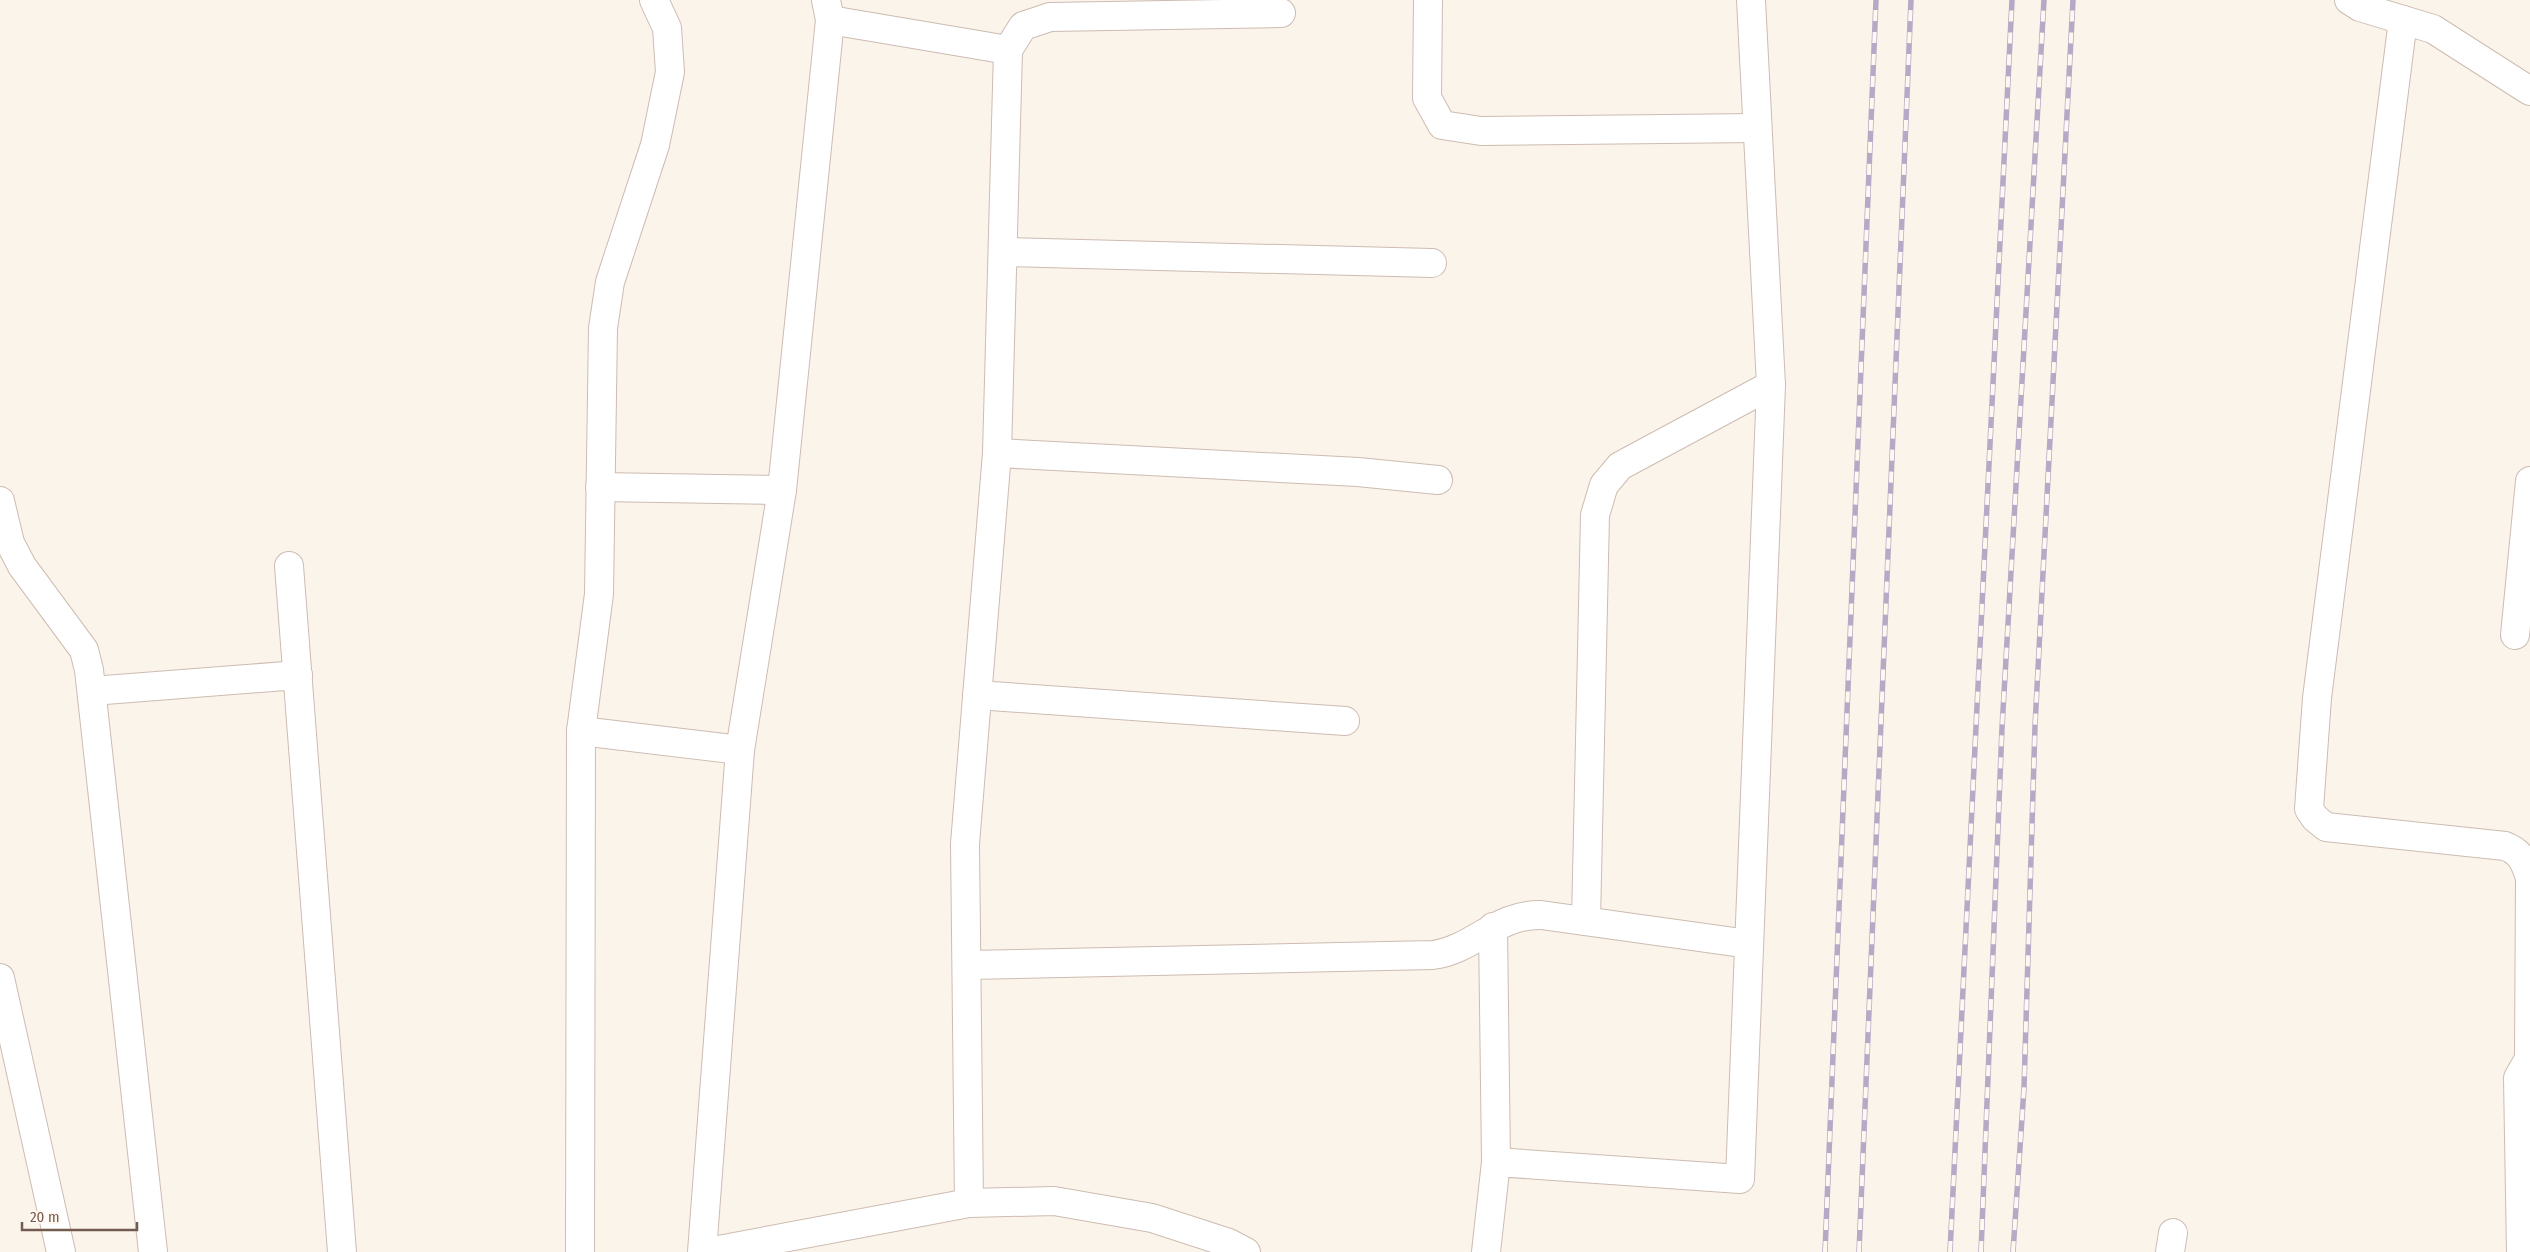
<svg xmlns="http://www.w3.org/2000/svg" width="2530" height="1252" font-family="'Fira Sans Condensed',sans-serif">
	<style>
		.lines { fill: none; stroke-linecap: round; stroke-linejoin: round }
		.minor-casing { stroke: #cdbcb1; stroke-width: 30 }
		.minor { stroke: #fff; stroke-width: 28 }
		.rail-casing { stroke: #b6a9c5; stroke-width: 5.5 }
		.rail { stroke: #fef8f1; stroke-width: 4; stroke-dasharray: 11; stroke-linecap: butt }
	</style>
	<rect width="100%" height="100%" fill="#fbf4eb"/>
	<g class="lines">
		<g class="minor-casing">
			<g id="minor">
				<polyline points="1428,0 1427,98 1442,125 1481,131 1757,128"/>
				<polyline points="2349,0 2360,7 2433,29 2530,91"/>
				<polyline points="830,20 1008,50"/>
				<path d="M2403,20L2317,698L2309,809L2315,818L2326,827L2505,846C2521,852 2525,862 2530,878L2529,1058"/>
				<polyline points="1003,252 1432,263"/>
				<polyline points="997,453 1358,472 1438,480"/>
				<polyline points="600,487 782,490 830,20 826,0"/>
				<polyline points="0,501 10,543 22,566 84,650 89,670 153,1252"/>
				<polyline points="289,566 342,1252"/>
				<polyline points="2515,635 2530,481"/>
				<polyline points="92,691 298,675"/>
				<polyline points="977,695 1345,721"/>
				<polyline points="581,731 740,750 782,490"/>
				<polyline points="1586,921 1595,515 1604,485 1620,466 1771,385"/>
				<polyline points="1493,927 1496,1162"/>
				<path d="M967,965L1433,955C1475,949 1496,914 1541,915L1749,944"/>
				<polyline points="0,978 61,1252"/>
				<polyline points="969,1203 965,844 997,453 1008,50 1023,26 1050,17 1281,13"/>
				<polyline points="580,1252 581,731 599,594 603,328 610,282 655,145 670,72 667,28 654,0"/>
				<polyline points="702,1252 740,750"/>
				<polyline points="708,1252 969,1203 1054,1201 1152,1218 1229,1243 1246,1252"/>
				<polyline points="1486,1252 1496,1162 1740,1179 1771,385 1751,0"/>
				<polyline points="2170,1252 2173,1233"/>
				<polyline points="2521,1252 2518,1078 2530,1057"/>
			</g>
		</g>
		<use href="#minor" class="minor"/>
		<g class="rail-casing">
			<g id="rail">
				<polyline points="1825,1252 1876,0"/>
				<polyline points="1859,1252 1911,0"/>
				<polyline points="1950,1252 2012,0"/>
				<polyline points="1981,1252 2002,728 2044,0"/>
				<polyline points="2013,1252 2024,1088 2035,726 2073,0"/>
			</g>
		</g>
		<use href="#rail" class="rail"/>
	</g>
	<path d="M22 1222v8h115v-8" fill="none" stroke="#745b4f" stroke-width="2.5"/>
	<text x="30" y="1222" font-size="15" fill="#745b4f" stroke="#fef8f1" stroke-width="4" paint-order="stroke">20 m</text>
</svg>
